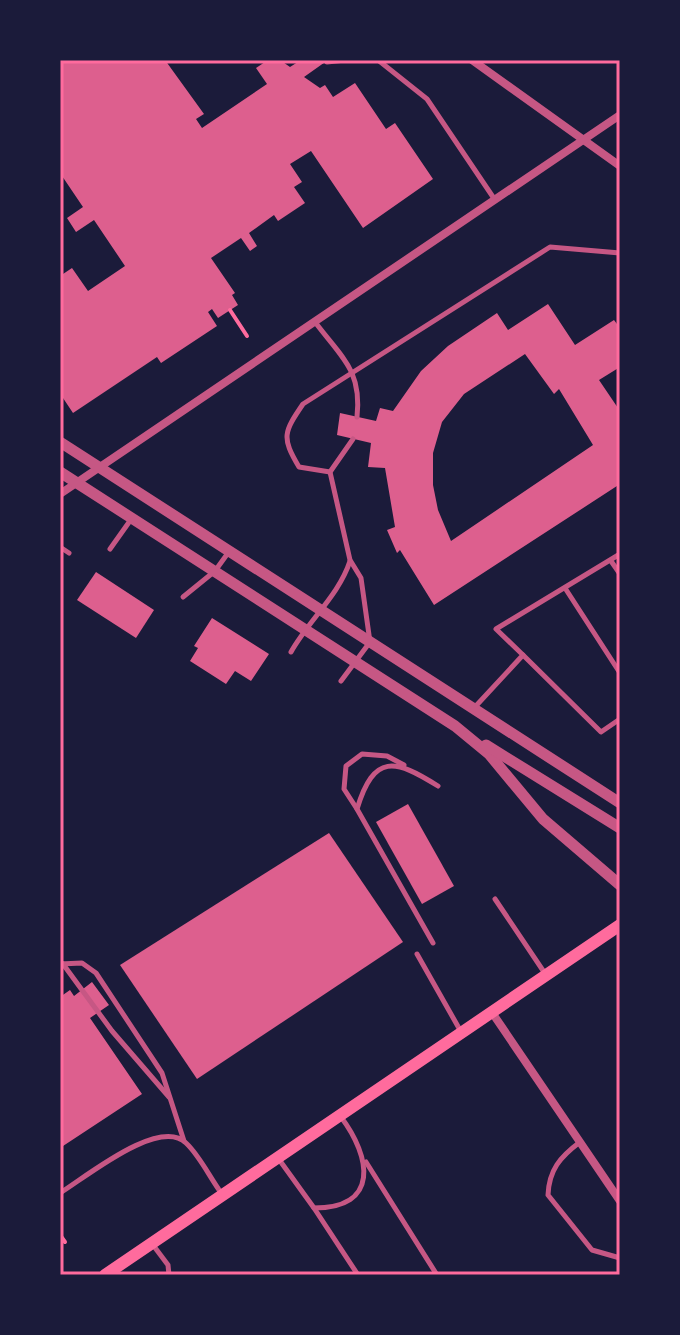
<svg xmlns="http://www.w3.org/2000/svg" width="680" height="1335" font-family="Figtree,sans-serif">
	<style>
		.building { fill: #dd5f8e; fill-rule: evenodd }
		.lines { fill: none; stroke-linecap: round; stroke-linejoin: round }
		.path { stroke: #ff6b9d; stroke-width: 4 }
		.service { stroke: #c65784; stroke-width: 5 }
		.minor { stroke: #c65784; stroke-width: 8 }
		.tertiary { stroke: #c65784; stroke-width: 11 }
		.secondary { stroke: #ff6b9d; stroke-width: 12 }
		.neatline { fill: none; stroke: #ff6b9d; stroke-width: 3 }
	</style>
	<rect width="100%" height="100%" fill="#1b1b3a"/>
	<g class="building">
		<polygon points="60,60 165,60 204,114 196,119 202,128 267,84 256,68 268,60 280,60 290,67 301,60 328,60 304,77 320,88 325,85 333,97 355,83 386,129 395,123 433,179 363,228 311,151 290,164 302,182 294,187 305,203 278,221 274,215 249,233 257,246 250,251 241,238 211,258 235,293 232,295 238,305 218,318 212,309 208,312 217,326 161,363 157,357 73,413 63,398 60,400 60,276 72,268 88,291 125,266 94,220 76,232 67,218 83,207 60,173"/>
		<path d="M548,304L575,345L614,320L617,324L620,323V367L599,380L620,411V484L434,605L400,550L397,553L387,530L395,527L385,468L368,467L371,443L337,435L340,413L376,421L380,408L393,411L421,371L448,346L497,313L508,330ZM525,354L554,394L559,389L593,445L451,541L438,510L433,485V453L442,422L464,394Z"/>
		<polygon points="96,572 154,610 136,638 77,600"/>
		<polygon points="212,618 269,654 251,681 235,671 226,684 190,661 198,648 194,646"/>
		<polygon points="408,804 454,886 422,904 376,822"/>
		<polygon points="329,833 403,942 197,1079 120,965"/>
		<polygon points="92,982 109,1005 90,1018 142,1094 60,1148 60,997 70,990 74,996"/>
	</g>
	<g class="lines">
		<g class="path">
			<polyline points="230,310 247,336"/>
			<polyline points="60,1235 65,1242"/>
		</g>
		<g class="service">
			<polyline points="378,60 427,99 495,200"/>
			<polyline points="327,62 345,60"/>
			<path d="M315,322C342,358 362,370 357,417"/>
			<path d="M330,472L299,467C281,437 284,432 303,404L550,247L620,253"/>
			<polyline points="60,547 69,553"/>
			<polyline points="110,549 132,518"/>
			<polyline points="611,561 620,574"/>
			<polyline points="565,588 620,673"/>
			<polyline points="183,597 215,571 228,553"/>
			<path d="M291,652C309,620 339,595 350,561"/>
			<polyline points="523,655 601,732 620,719"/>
			<polyline points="341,681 370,642 361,578 350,560 330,472 353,439"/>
			<polyline points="474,708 523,655 496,629 620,554"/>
			<polyline points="357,809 344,789 346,766 362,754 387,756 404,765"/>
			<polyline points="495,899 546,975"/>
			<path d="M433,943L357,809C374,753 395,759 438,786"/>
			<polyline points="417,954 460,1030"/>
			<polyline points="60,964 82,963 96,973 162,1073 184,1141"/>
			<polyline points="63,964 112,1031 169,1097"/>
			<path d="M580,1142C560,1157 549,1170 548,1195L592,1250L620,1258"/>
			<path d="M278,1158L314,1208C380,1208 371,1157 341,1117"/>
			<polyline points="366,1162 437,1275"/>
			<path d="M60,1193C86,1177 159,1117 186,1143C200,1156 210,1178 222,1194"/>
			<polyline points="314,1208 358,1275"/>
			<polyline points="153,1245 168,1265 169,1275"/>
		</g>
		<g class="minor">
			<polyline points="472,60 620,166"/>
			<polyline points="60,494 620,115"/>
			<polyline points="491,1011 620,1201"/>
		</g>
		<g class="tertiary">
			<polyline points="60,442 620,803"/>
			<polyline points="60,472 455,726 489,754 543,819 620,885"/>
			<polyline points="486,745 620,828"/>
		</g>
		<polyline class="secondary" points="105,1275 620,925"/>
	</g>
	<rect width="680" height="1335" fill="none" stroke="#1b1b3a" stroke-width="124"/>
	<rect x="62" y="62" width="556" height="1211" class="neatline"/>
</svg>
